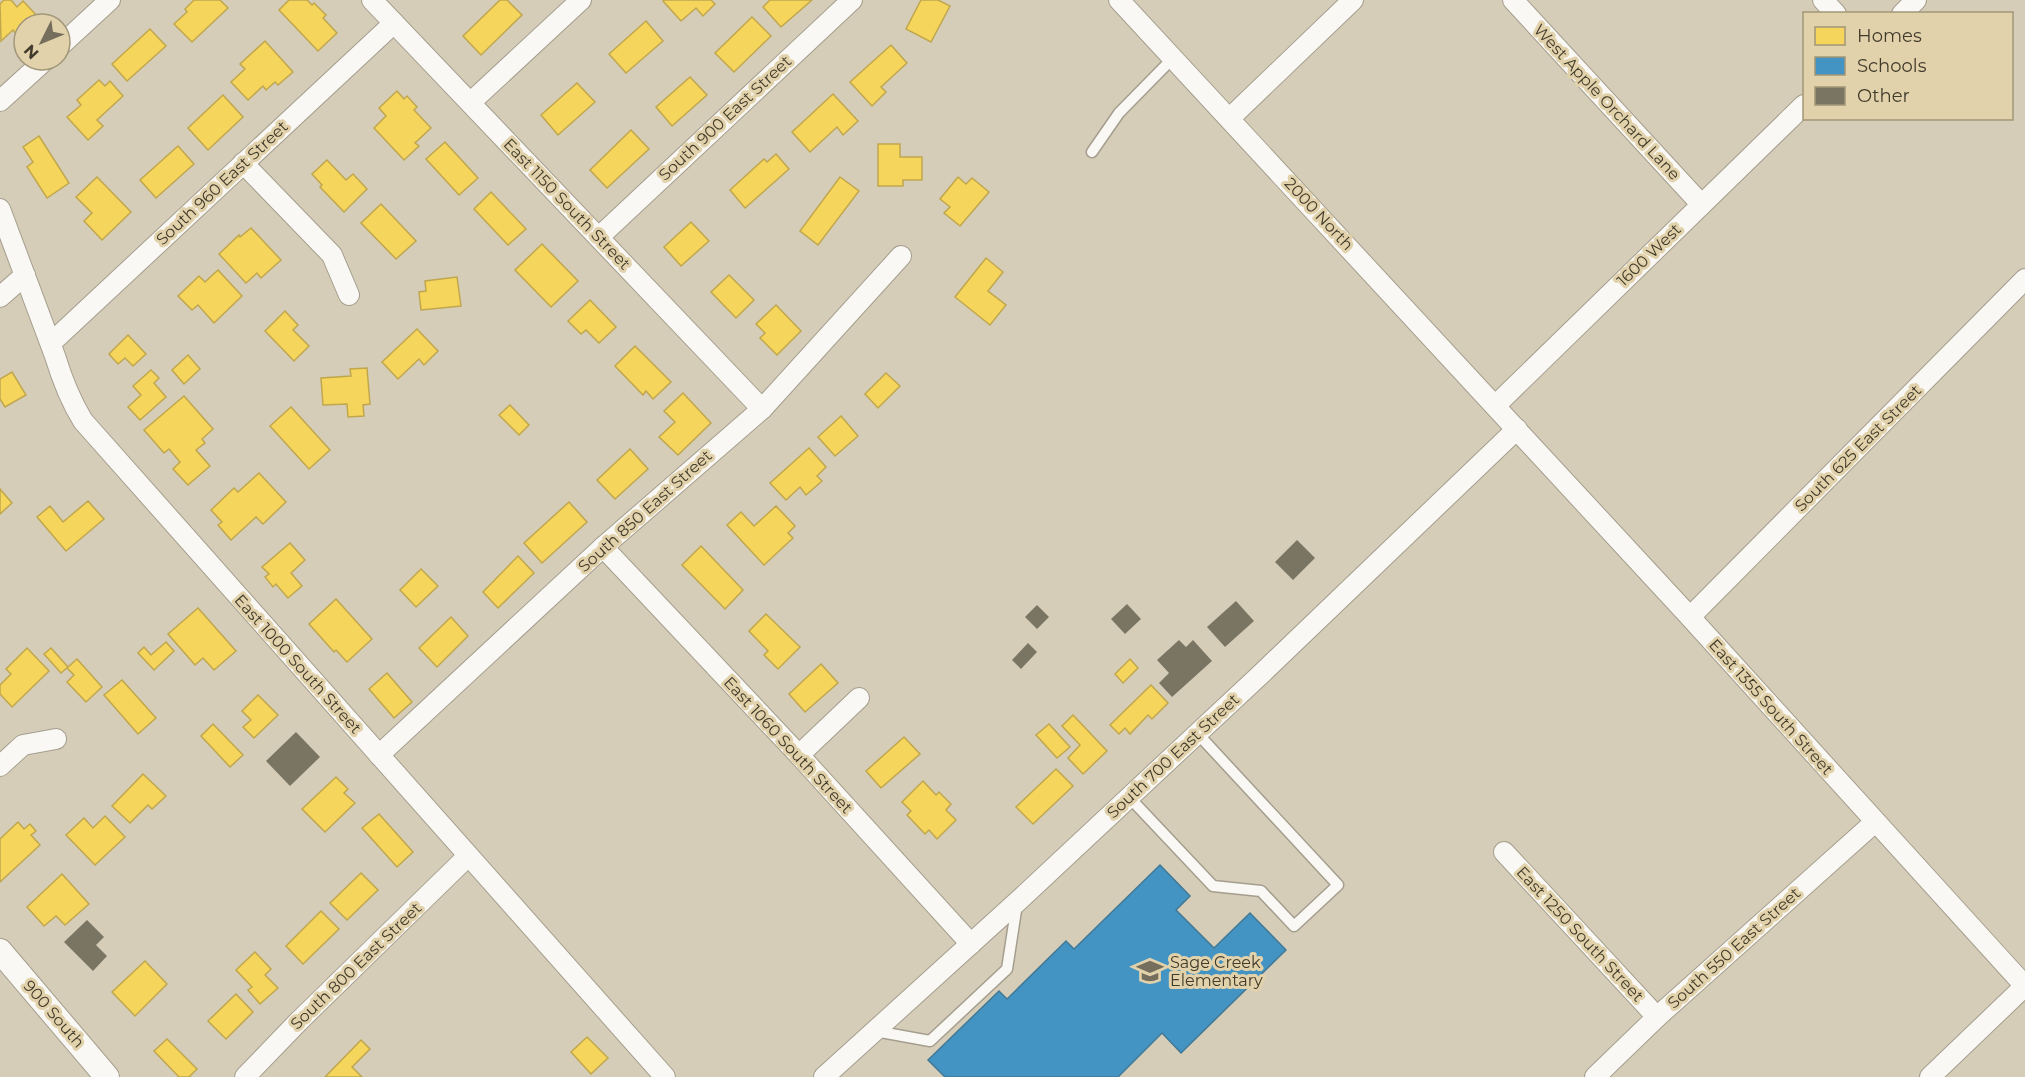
<svg xmlns="http://www.w3.org/2000/svg" width="2025" height="1077" font-family="Montserrat,sans-serif">
	<style>
		.homes { fill: #f6d55c; stroke: #c0a74d; stroke-width: 1.5 }
		.schools { fill: #4393c3; stroke: #427995; stroke-width: 1.5 }
		.building { fill: #7a7463 }
		.lines { fill: none; stroke-linecap: round; stroke-linejoin: round }
		.service-casing { stroke: #a59e8e; stroke-width: 13 }
		.minor-casing { stroke: #a59e8e; stroke-width: 22 }
		.tertiary-casing { stroke: #a59e8e; stroke-width: 26 }
		.service { stroke: #f9f8f4; stroke-width: 10 }
		.minor { stroke: #f9f8f4; stroke-width: 20 }
		.tertiary { stroke: #f9f8f4; stroke-width: 24 }
		.labels { text-anchor: middle; dominant-baseline: central; stroke-width: 6; stroke-linejoin: round; paint-order: stroke }
		.street-label { font-size: 16px; fill: #413b2b; stroke: #e2d2ab }
		.poi-label { font-size: 16px; fill: #413b2b; stroke: #e2d2ab; text-anchor: start }
	</style>
	<rect width="100%" height="100%" fill="#d5cdb8"/>
	<g class="homes">
		<polygon points="4,0 11,0 17,7 23,1 38,17 29,24 24,24 24,29 17,35 13,30 1,41 0,4"/>
		<polygon points="194,0 220,0 228,8 192,42 174,24 187,12 185,9"/>
		<polygon points="289,0 307,0 312,5 314,3 326,15 323,18 337,33 318,51 279,10"/>
		<polygon points="500,0 507,0 522,15 481,55 463,36"/>
		<polygon points="664,0 711,0 715,4 703,16 696,8 681,21 663,1"/>
		<polygon points="770,0 812,0 781,27 763,7"/>
		<polygon points="921,0 938,0 950,6 931,42 906,29"/>
		<polygon points="752,17 771,36 734,72 715,53"/>
		<polygon points="646,21 663,41 626,73 609,54"/>
		<polygon points="150,29 166,46 127,81 112,64"/>
		<polygon points="265,41 293,72 278,85 275,82 266,90 263,86 248,100 231,82 245,69 240,64"/>
		<polygon points="891,45 907,63 881,87 886,92 872,106 850,82"/>
		<polygon points="690,77 707,95 672,126 656,107"/>
		<polygon points="99,80 105,86 110,81 123,96 97,120 103,126 88,140 67,117 81,105 77,100"/>
		<polygon points="577,83 595,102 558,135 541,115"/>
		<polygon points="397,91 404,99 407,96 417,107 414,110 431,128 415,143 419,146 404,160 374,128 386,116 379,108"/>
		<polygon points="833,94 858,121 843,135 837,127 810,152 792,132"/>
		<polygon points="223,95 243,117 208,150 188,128"/>
		<polygon points="631,130 649,149 607,188 590,170"/>
		<polygon points="39,136 69,183 47,198 27,167 33,162 23,147"/>
		<polygon points="445,142 478,178 459,195 426,159"/>
		<polygon points="878,144 900,144 900,157 922,157 922,180 903,180 903,186 878,186"/>
		<polygon points="178,146 194,164 156,198 140,180"/>
		<polygon points="776,154 789,169 745,208 730,190 764,159 767,162"/>
		<polygon points="327,160 346,180 353,174 367,189 344,212 320,187 322,185 312,174"/>
		<polygon points="97,177 131,212 102,240 84,221 92,213 76,197"/>
		<polygon points="840,177 859,191 818,245 800,231"/>
		<polygon points="958,177 966,184 972,178 989,192 960,226 944,213 950,207 940,199"/>
		<polygon points="491,192 526,229 508,245 474,209"/>
		<polygon points="381,204 416,241 396,259 361,223"/>
		<polygon points="691,222 709,241 681,266 664,247"/>
		<polygon points="251,228 281,260 261,278 257,273 246,283 219,254 239,235 240,237"/>
		<polygon points="542,244 578,281 551,307 515,270"/>
		<polygon points="986,258 1003,272 988,291 1006,305 990,325 955,297"/>
		<polygon points="218,270 242,296 214,323 198,305 192,310 178,296 199,276 205,282"/>
		<polygon points="729,275 754,300 736,318 711,292"/>
		<polygon points="457,277 461,306 421,310 419,292 426,291 425,281"/>
		<polygon points="590,300 616,327 599,343 586,330 581,334 568,321"/>
		<polygon points="776,305 801,331 777,355 760,338 765,333 756,324"/>
		<polygon points="285,311 298,325 293,330 309,346 294,361 265,331"/>
		<polygon points="417,329 438,351 424,365 419,359 398,379 382,362"/>
		<polygon points="128,335 146,354 133,366 125,358 118,364 109,354"/>
		<polygon points="635,346 671,382 653,399 646,391 643,395 615,366"/>
		<polygon points="188,355 200,369 184,384 172,370"/>
		<polygon points="367,368 370,404 363,405 364,416 348,417 347,404 323,405 321,378 351,376 350,369"/>
		<polygon points="151,370 159,378 154,383 166,397 140,420 128,407 141,395 133,386"/>
		<polygon points="12,372 26,395 5,407 0,399 0,379"/>
		<polygon points="886,373 900,386 878,408 865,394"/>
		<polygon points="683,393 711,423 678,455 659,437 675,422 664,411"/>
		<polygon points="184,396 213,429 202,439 205,443 196,450 210,466 188,485 173,469 180,462 169,449 164,453 144,430"/>
		<polygon points="510,405 529,425 519,435 499,415"/>
		<polygon points="291,407 330,450 309,469 270,426"/>
		<polygon points="841,416 858,436 835,456 818,437"/>
		<polygon points="809,448 826,467 817,476 822,481 806,495 800,487 786,500 770,483"/>
		<polygon points="630,449 648,469 615,499 597,480"/>
		<polygon points="259,473 286,502 263,524 256,517 231,540 218,525 222,522 211,510 234,488 238,492"/>
		<polygon points="0,489 12,503 0,514"/>
		<polygon points="88,501 104,519 66,551 37,517 50,506 63,522"/>
		<polygon points="569,502 587,522 542,563 524,543"/>
		<polygon points="776,506 795,526 788,533 793,538 764,565 727,525 741,512 754,526"/>
		<polygon points="290,543 305,560 291,573 302,586 288,598 276,584 273,587 265,577 269,574 262,567"/>
		<polygon points="701,546 743,590 725,609 682,565"/>
		<polygon points="518,556 534,573 498,608 483,592"/>
		<polygon points="421,569 438,586 416,607 400,590"/>
		<polygon points="336,599 372,639 347,662 336,650 334,652 309,624"/>
		<polygon points="198,608 236,651 214,670 203,658 195,665 168,634"/>
		<polygon points="766,614 800,647 778,669 764,655 768,651 749,631"/>
		<polygon points="451,617 468,636 437,667 419,648"/>
		<polygon points="166,642 174,651 154,670 138,653 144,647 151,655"/>
		<polygon points="27,648 49,671 12,707 0,694 0,685 11,674 6,669"/>
		<polygon points="51,648 68,667 61,673 44,654"/>
		<polygon points="77,659 102,687 86,702 67,682 74,675 67,668"/>
		<polygon points="1130,659 1138,668 1123,683 1115,674"/>
		<polygon points="821,664 838,683 805,712 789,694"/>
		<polygon points="387,673 412,702 394,718 369,689"/>
		<polygon points="122,680 156,718 138,734 104,695"/>
		<polygon points="1151,685 1168,703 1152,719 1148,715 1130,734 1125,728 1119,734 1110,725"/>
		<polygon points="258,695 278,715 254,738 243,727 251,720 242,711"/>
		<polygon points="1073,715 1107,751 1083,774 1068,758 1080,745 1062,726"/>
		<polygon points="213,724 243,755 230,767 201,736"/>
		<polygon points="1049,724 1070,747 1057,758 1036,735"/>
		<polygon points="904,737 920,754 881,788 866,771"/>
		<polygon points="1056,769 1073,786 1033,824 1016,807"/>
		<polygon points="143,774 166,796 152,809 148,805 130,823 112,806"/>
		<polygon points="336,777 348,789 344,793 355,803 325,832 302,809"/>
		<polygon points="923,781 936,795 939,792 951,804 946,810 956,820 937,839 929,830 925,834 907,815 911,811 902,802"/>
		<polygon points="379,814 413,852 397,867 362,828"/>
		<polygon points="105,816 125,837 95,865 66,835 84,818 93,828"/>
		<polygon points="18,822 24,829 30,824 36,831 31,835 40,845 0,882 0,839"/>
		<polygon points="361,873 378,890 347,920 330,903"/>
		<polygon points="62,874 89,904 65,925 56,916 44,926 27,907"/>
		<polygon points="321,911 339,929 303,964 286,946"/>
		<polygon points="255,952 271,969 265,975 278,988 260,1004 248,990 252,987 236,970"/>
		<polygon points="145,961 167,984 135,1016 112,992"/>
		<polygon points="236,994 253,1012 226,1039 208,1021"/>
		<polygon points="587,1037 608,1058 591,1074 571,1052"/>
		<polygon points="167,1039 197,1069 189,1077 179,1077 154,1051"/>
		<polygon points="361,1040 370,1049 352,1067 362,1077 325,1077"/>
	</g>
	<polygon class="schools" points="1160,865 1190,896 1176,910 1214,948 1250,913 1286,950 1181,1053 1162,1033 1118,1077 945,1077 928,1060 999,991 1007,999 1066,941 1074,949"/>
	<g class="building">
		<polygon points="1297,540 1315,558 1293,580 1275,562"/>
		<polygon points="1236,601 1254,621 1225,647 1207,627"/>
		<polygon points="1127,604 1141,619 1125,634 1111,619"/>
		<polygon points="1037,605 1049,617 1037,629 1025,617"/>
		<polygon points="1179,640 1186,647 1193,640 1212,661 1172,697 1159,683 1169,673 1157,660"/>
		<polygon points="1028,643 1037,652 1021,669 1012,660"/>
		<polygon points="296,732 320,757 290,786 266,761"/>
		<polygon points="87,920 104,937 96,945 107,956 93,971 64,942"/>
	</g>
	<g class="lines">
		<g class="service-casing">
			<g id="service">
				<polyline points="1092,152 1119,113 1174,57"/>
				<polyline points="1129,797 1213,886 1261,891 1294,926 1338,885 1197,733"/>
				<polyline points="875,1031 930,1041 1007,969 1017,904"/>
			</g>
		</g>
		<g class="minor-casing">
			<g id="minor">
				<polyline points="372,0 762,409"/>
				<polyline points="1119,0 1690,617 2025,986"/>
				<polyline points="1513,0 1701,204"/>
				<polyline points="1823,0 1836,14"/>
				<polyline points="1902,14 1916,0"/>
				<polyline points="60,46 110,0"/>
				<polyline points="0,101 45,60"/>
				<polyline points="471,102 581,0"/>
				<polyline points="1230,118 1353,0"/>
				<polyline points="243,163 332,255 349,295"/>
				<path d="M0,209L55,356C62,379 70,400 83,421L665,1077"/>
				<polyline points="599,237 852,0"/>
				<polyline points="0,297 25,275"/>
				<polyline points="51,343 394,23"/>
				<polyline points="1496,405 1804,105"/>
				<polyline points="603,547 799,755 971,944"/>
				<polyline points="1690,617 2025,279"/>
				<polyline points="379,755 603,547 762,409 901,256"/>
				<polyline points="799,755 859,698"/>
				<polyline points="0,766 23,745 56,739"/>
				<polyline points="1504,852 1657,1017"/>
				<polyline points="245,1077 298,1022 468,856"/>
				<polyline points="824,1077 1017,902 1259,676 1517,429"/>
				<polyline points="1595,1077 1657,1017 1875,822"/>
				<polyline points="1930,1077 2025,986"/>
			</g>
		</g>
		<g class="tertiary-casing">
			<polyline id="tertiary" points="0,951 107,1077"/>
		</g>
		<use href="#service" class="service"/>
		<use href="#minor" class="minor"/>
		<use href="#tertiary" class="tertiary"/>
	</g>
	<defs>
		<g id="school-bare" transform="scale(2.07)"><path d="M0-5L7-2L0 1L-7-2ZM-4 1L0 2.5L4 1V4Q0 6-4 4Z" fill="#756e5c" stroke="#e2d2ab" stroke-width="2.5" paint-order="stroke"/></g>
	</defs>
	<g fill-rule="evenodd">
		<use href="#school-bare" x="1150" y="971"/>
	</g>
	<g class="labels">
		<g class="street-label">
			<text transform="translate(1607 102) rotate(47)">West Apple Orchard Lane</text>
			<text transform="translate(725 118) rotate(-43)">South 900 East Street</text>
			<text transform="translate(222 183) rotate(-43)">South 960 East Street</text>
			<text transform="translate(567 204) rotate(46)">East 1150 South Street</text>
			<text transform="translate(1319 214) rotate(47)">2000 North</text>
			<text transform="translate(1649 255) rotate(-44)">1600 West</text>
			<text transform="translate(1858 448) rotate(-45)">South 625 East Street</text>
			<text transform="translate(645 511) rotate(-42)">South 850 East Street</text>
			<text transform="translate(298 664) rotate(48)">East 1000 South Street</text>
			<text transform="translate(1771 707) rotate(48)">East 1355 South Street</text>
			<text transform="translate(788 745) rotate(47)">East 1060 South Street</text>
			<text transform="translate(1173 756) rotate(-43)">South 700 East Street</text>
			<text transform="translate(1580 934) rotate(47)">East 1250 South Street</text>
			<text transform="translate(1734 948) rotate(-42)">South 550 East Street</text>
			<text transform="translate(356 966) rotate(-44)">South 800 East Street</text>
			<text transform="translate(54 1014) rotate(49)">900 South</text>
		</g>
		<g class="poi-label">
			<text x="1170" y="962">Sage Creek<tspan x="1170" dy="18">Elementary</tspan></text>
		</g>
	</g>
	<rect x="1803" y="12" width="210" height="108" fill="#e2d2ab" stroke="#a29678" stroke-width="1.5"/>
	<rect x="1815" y="27" width="30" height="18" fill="#f6d55c" stroke="#a29678" stroke-width="1.5"/>
	<text x="1857" y="42" font-size="18" fill="#413b2b">Homes</text>
	<rect x="1815" y="57" width="30" height="18" fill="#4393c3" stroke="#a29678" stroke-width="1.5"/>
	<text x="1857" y="72" font-size="18" fill="#413b2b">Schools</text>
	<rect x="1815" y="87" width="30" height="18" fill="#7a7463" stroke="#a29678" stroke-width="1.5"/>
	<text x="1857" y="102" font-size="18" fill="#413b2b">Other</text>
	<g transform="translate(42 42) rotate(227)"><circle r="28" fill="#e2d2ab" stroke="#a29678" stroke-width="1.5"/>
	<path d="M0-4.5L10 22L0 15L-10 22Z" fill="#756e5c"/>
	<text y="-9" font-size="16" font-weight="bold" text-anchor="middle" fill="#413b2b">N</text>
	</g>
</svg>
